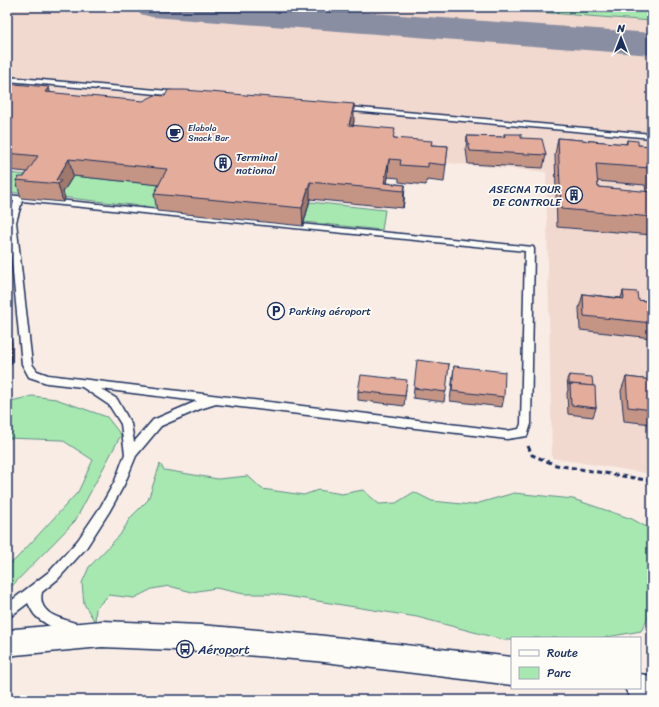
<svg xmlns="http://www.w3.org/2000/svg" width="659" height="707" font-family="Sriracha,sans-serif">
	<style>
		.built { fill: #f2d9cf }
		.green { fill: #a7e8b0; stroke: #618c87 }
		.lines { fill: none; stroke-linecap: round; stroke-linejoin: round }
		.taxiway { fill: #8a8ea2; fill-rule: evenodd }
		.lane-casing { stroke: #1b2f5e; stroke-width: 3 }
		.secondary-casing { stroke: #1b2f5e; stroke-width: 3 }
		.path { stroke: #1b2f5e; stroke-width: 3; stroke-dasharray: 5 3.5; stroke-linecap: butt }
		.lane { fill: #fdfcf7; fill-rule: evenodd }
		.secondary { fill: #fdfcf7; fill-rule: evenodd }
		.wall { fill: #c49585; stroke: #1b2f5e; fill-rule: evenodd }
		.shaded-wall { fill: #a0796c; stroke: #1b2f5e }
		.building { fill: #e4ad9b; stroke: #1b2f5e }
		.labels { text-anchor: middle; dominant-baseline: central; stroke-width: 3.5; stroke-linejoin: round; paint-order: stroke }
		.far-poi-label { font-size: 9px; fill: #1b2f5e; stroke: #fdfcf7; text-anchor: start }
		.poi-label { font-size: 11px; fill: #1b2f5e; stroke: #fdfcf7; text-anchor: start }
		.near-poi-label { font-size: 13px; fill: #1b2f5e; stroke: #fdfcf7; text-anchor: start }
	</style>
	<rect width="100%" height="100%" fill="#f8ece5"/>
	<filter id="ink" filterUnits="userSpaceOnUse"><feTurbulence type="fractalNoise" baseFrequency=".025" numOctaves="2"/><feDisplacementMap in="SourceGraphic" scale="8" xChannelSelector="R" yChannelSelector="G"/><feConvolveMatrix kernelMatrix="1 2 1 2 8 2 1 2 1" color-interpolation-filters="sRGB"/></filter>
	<g filter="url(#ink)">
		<polygon class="built" points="7,7 652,7 652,474 552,458 546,172 447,163 444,182 427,180 426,185 399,182 399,178 388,177 384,201 404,202 403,208 311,199 303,226 169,186 65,198 63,202 42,174 7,141"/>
		<g class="green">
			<polygon points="483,7 652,7 652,21 485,8"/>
			<polygon points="7,173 40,176 29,194 7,192"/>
			<polygon points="73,176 170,186 159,208 60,197"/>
			<polygon points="310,202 385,210 382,230 304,222"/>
			<polygon points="32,396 56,399 107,417 121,435 75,521 7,591 7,566 16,559 78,492 93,460 62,440 7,438 7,402"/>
			<polygon points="160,464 164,470 218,479 248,476 262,489 304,495 318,490 342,494 363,490 379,504 396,503 414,492 432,501 472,505 514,493 573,499 632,519 652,530 652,610 641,631 602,638 512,638 512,640 504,640 417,617 274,594 244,594 216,588 192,592 169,586 152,589 134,598 109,595 96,608 95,622 84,604 82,583 89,567 120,535 131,517 148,500"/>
		</g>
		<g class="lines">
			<polygon class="taxiway" points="135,7 290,7 652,33 652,55 152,17 140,14"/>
			<g class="lane-casing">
				<g id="lane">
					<polygon points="7,77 180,92 184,94 180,96 7,81"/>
					<polygon points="338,106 652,134 652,138 341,110 338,110"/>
					<path d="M7,195L533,247L534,249L531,424L527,436L507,439L216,404L200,409L161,426L136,456L124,485L109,512L86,548L58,579L42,592C37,615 61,618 78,624L79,628L78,632C67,636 41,623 34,614C32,611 30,607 28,603L11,616L7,618V604L50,571L78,540L101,506L115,481L125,454L121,424L109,405L82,387L47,383L29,377L22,364L8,222L14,201H7ZM22,201L525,251L521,424L519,429L507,431L48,375L37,371L32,364L16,222ZM101,389L197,401L153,420L134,442L131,424L117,399Z"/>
				</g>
			</g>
			<g class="secondary-casing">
				<g id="secondary">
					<polygon points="102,621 200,625 316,635 512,657 512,685 316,661 200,651 102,647 15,655 7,658 7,632 15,629"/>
					<polygon points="640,674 652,676 652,700 634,700 630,698 625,688 640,688"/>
				</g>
			</g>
			<polyline class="path" points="528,446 532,455 556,465 652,481"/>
			<use href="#lane" class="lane"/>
			<use href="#secondary" class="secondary"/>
		</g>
		<g class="wall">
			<polygon points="7,89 354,121 353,125 395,138 431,145 448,146 444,182 427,180 426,185 399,182 399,178 388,177 387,183 405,185 403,208 310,199 303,226 157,211 154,194 159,185 73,176 63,192 65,198 63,202 21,198 16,180 24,177 27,172 7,170"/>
			<polygon points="504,134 521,138 546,155 543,168 468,164 466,149 467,136 504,137"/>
			<path d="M558,138L626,144L627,140L638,145L652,146V235L557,227L555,155ZM597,181L645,185L646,192L598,187Z"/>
			<polygon points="623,291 638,300 652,302 652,338 580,330 579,308 583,294 621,298"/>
			<polygon points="449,364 444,402 413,398 414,388"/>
			<polygon points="454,366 504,397 502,407 450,401"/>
			<polygon points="569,375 593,386 596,408 593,417 568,414 567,393 568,390 567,379"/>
			<polygon points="626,377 652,380 652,424 624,421 621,391"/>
			<polygon points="406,389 404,406 358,400 358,391"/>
		</g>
		<g class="shaded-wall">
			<polygon points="49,87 53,104 45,92"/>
			<polygon points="354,104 354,121 349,142 349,125"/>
			<polygon points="69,159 73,176 63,192 65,198 63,202 58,184 56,180"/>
			<polygon points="389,159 388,177 386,189 384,183"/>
			<polygon points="310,182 310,199 303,226 302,208"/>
			<polygon points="405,185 404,202 403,208 404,191"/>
			<polygon points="9,333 12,342 12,363 7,364 7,354"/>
		</g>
		<g class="building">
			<polygon points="14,84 49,87 45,92 143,101 155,95 165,96 168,90 185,90 354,104 349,125 395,129 393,138 432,141 431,145 448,146 446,165 428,163 428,167 400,165 401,160 389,159 384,183 405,185 404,191 310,182 302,208 154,194 167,169 69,159 56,180 61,181 58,184 16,180 19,177 24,177 38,156 7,153 7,129 10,125 7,124 7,89 11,89"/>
			<polygon points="504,134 521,134 521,138 542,139 546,155 470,151 467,136 505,137"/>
			<polygon points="558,138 627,144 627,140 638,141 638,145 652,146 652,179 650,168 596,164 598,187 652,192 652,217 561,209"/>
			<polygon points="623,291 637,292 638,300 652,302 652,323 584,316 583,294 624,299"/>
			<polygon points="7,333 9,333 9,353 7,354"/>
			<polygon points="417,360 449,364 446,392 414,388"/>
			<polygon points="454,366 505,372 504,397 452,391"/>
			<polygon points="361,375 407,380 405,396 358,391"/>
			<polygon points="569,375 592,377 593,386 570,384 570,385 569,385"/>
			<polygon points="626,377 652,380 652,410 628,407"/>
			<polygon points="570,384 595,386 596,408 571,405"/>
		</g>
	</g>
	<defs>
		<g id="cafe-ring" transform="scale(0.9)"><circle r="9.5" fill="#fdfcf7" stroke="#1b2f5e" stroke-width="1.5"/><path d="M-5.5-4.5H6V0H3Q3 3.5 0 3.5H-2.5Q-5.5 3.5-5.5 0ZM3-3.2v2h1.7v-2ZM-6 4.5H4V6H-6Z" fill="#1b2f5e"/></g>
		<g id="building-ring" transform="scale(0.9)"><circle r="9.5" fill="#fdfcf7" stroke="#1b2f5e" stroke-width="1.5"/><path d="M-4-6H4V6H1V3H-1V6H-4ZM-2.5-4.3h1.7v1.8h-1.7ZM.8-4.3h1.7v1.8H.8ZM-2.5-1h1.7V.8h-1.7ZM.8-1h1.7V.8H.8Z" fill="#1b2f5e"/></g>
		<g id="parking-ring" transform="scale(0.9)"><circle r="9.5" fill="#fdfcf7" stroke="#1b2f5e" stroke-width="1.5"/><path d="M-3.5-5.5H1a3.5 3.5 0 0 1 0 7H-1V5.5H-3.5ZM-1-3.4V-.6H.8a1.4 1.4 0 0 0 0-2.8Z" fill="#1b2f5e"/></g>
		<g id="bus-ring" transform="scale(0.9)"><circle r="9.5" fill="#fdfcf7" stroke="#1b2f5e" stroke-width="1.5"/><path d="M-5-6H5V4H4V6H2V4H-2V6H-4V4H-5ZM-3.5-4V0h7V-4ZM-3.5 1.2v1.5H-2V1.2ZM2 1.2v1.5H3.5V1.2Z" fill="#1b2f5e"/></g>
	</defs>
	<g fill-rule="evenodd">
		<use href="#cafe-ring" x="175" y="133"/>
		<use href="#building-ring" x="223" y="163"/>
		<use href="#building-ring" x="574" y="195"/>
		<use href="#parking-ring" x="276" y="311"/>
		<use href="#bus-ring" x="185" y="649"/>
	</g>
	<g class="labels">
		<g class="far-poi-label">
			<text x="188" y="128">Elabola<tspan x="188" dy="10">Snack Bar</tspan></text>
		</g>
		<g class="poi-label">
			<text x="236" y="157">Terminal<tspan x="236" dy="13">national</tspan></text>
			<text x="561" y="189" text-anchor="end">ASECNA TOUR<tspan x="561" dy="13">DE CONTROLE</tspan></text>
			<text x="289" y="311">Parking aéroport</text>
		</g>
		<g class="near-poi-label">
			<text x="198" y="649">Aéroport</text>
		</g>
	</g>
	<rect width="659" height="707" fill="none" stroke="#fdfcf7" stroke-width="24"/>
	<rect x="12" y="12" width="635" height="683" fill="none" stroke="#1b2f5e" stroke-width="1.5" filter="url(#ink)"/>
	<rect x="511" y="637" width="130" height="52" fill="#fdfcf7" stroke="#a3aaba"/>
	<rect x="519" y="650" width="20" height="6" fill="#fdfcf7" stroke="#a3aaba"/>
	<text x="547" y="657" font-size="12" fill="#1b2f5e">Route</text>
	<rect x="519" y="667" width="20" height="12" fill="#a7e8b0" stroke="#a3aaba"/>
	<text x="547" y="677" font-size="12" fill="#1b2f5e">Parc</text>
	<g transform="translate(621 38)" stroke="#fdfcf7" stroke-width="3" paint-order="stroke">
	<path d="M0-3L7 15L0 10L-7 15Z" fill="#1b2f5e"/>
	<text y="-6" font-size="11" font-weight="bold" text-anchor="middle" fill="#1b2f5e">N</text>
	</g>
</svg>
